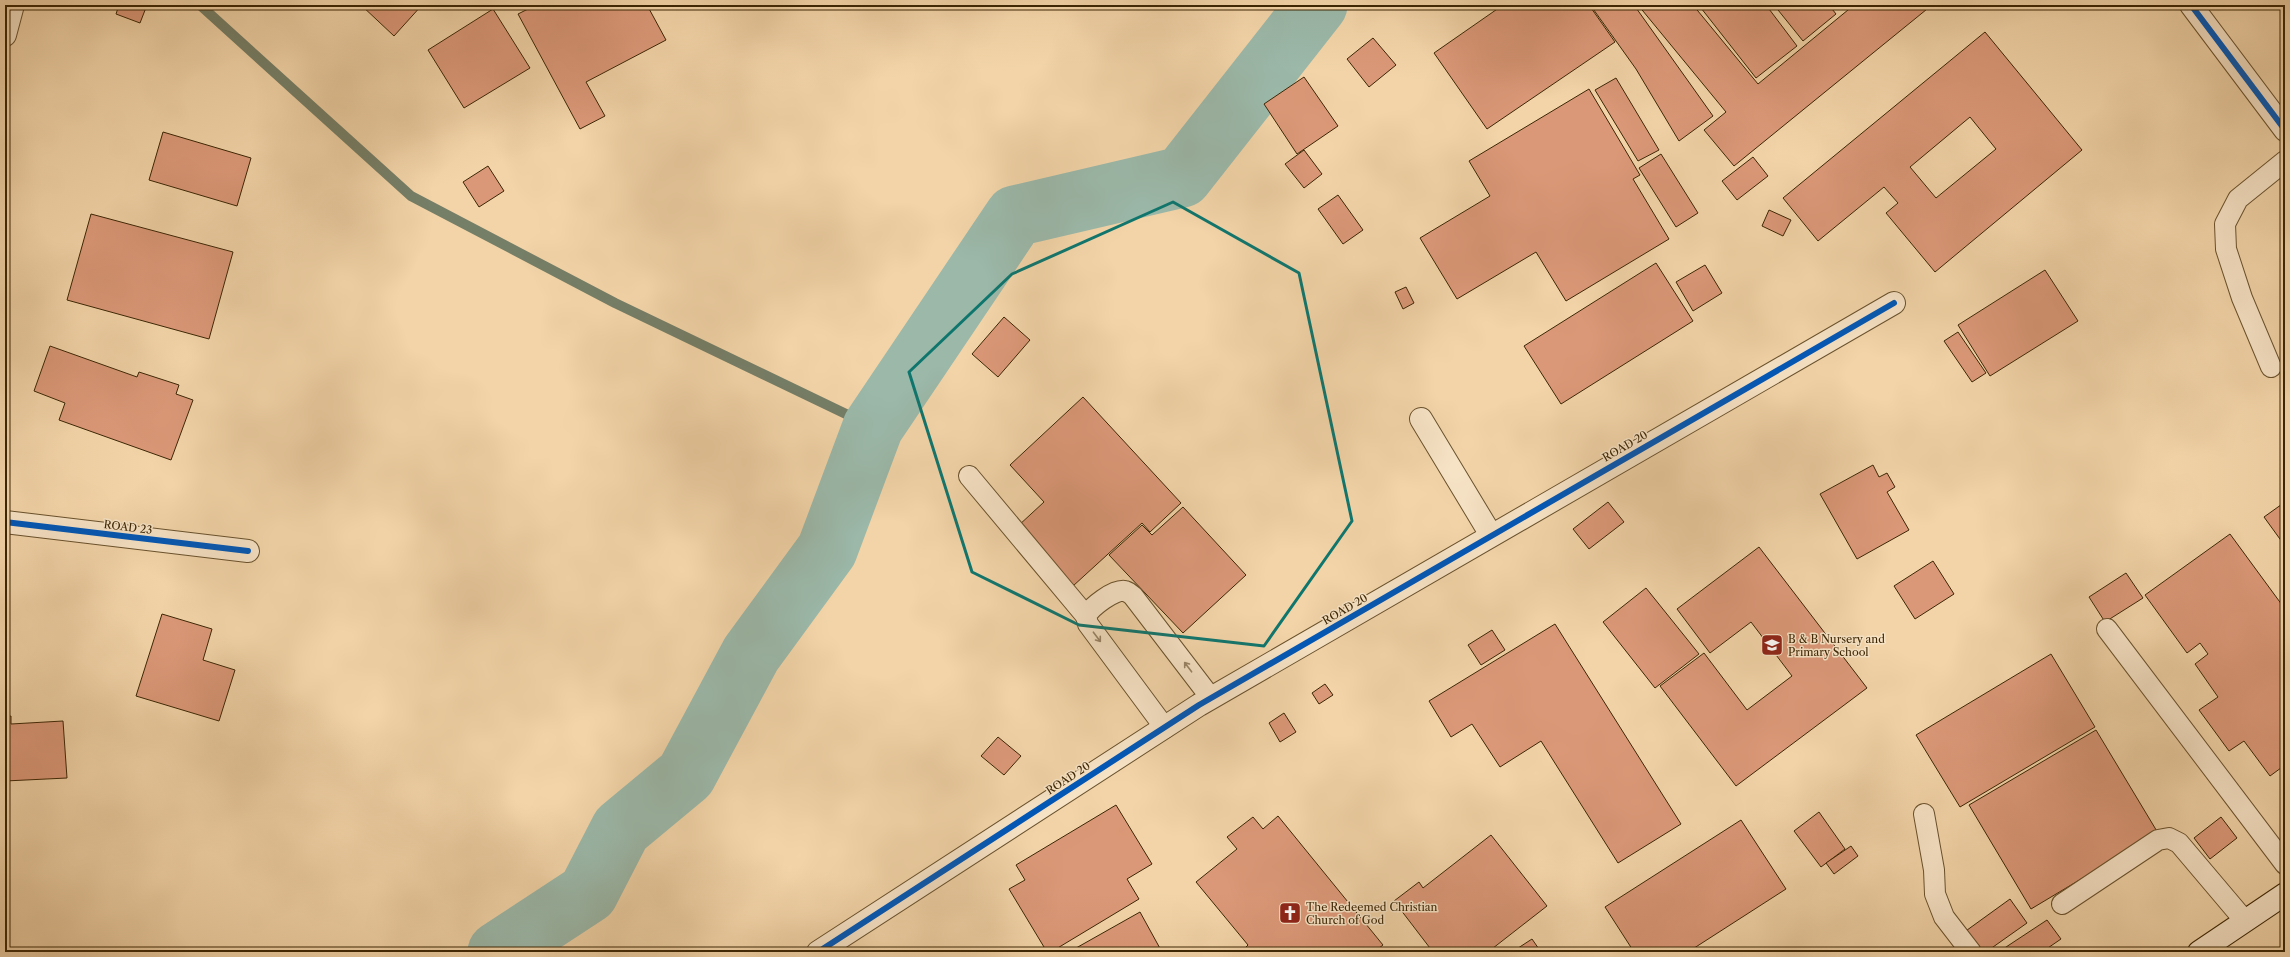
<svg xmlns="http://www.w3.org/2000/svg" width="2290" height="957" font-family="'Libre Caslon Text',serif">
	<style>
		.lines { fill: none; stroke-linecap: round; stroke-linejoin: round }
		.stream { stroke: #757e67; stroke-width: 10 }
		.river { stroke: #9bb8a9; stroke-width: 61 }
		.building { fill: #db9878; stroke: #3c2604; fill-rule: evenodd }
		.lane-casing { stroke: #6a522d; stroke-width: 22 }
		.street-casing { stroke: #6a522d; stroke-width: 24 }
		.secondary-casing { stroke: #3c2604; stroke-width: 24 }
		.lane { stroke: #f7e3c6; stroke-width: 20 }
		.street { stroke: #f7e3c6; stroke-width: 22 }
		.secondary { stroke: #f7e3c6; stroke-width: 22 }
		.cycleway-casing { stroke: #f7e3c6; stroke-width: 8 }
		.cycleway { stroke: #0057b8; stroke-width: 6 }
		.oneway { stroke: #9a8465 }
		.marked { fill: none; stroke: #0f766e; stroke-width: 3; stroke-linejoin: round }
		.labels { text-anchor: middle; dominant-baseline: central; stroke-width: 3; stroke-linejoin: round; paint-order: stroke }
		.street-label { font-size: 11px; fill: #3c2604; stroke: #f7e3c6 }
		.poi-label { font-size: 11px; fill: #3c2604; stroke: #f7e3c6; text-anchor: start }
	</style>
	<rect width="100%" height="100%" fill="#f2d4a8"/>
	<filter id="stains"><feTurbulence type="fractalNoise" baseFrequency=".005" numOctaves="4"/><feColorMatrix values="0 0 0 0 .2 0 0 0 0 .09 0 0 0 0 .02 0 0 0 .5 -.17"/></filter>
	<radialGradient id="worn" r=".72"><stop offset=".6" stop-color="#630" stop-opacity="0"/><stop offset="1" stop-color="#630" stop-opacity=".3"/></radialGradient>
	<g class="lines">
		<polyline class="stream" points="200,5 411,196 615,303 873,427"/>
		<polyline class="river" points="498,952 588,893 621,829 686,775 751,654 827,550 873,427 1015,216 1182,177 1317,5"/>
	</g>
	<g class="building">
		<polygon points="119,5 147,5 140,23 116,14"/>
		<polygon points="361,5 422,5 394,36"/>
		<polygon points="536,5 647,5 666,40 586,82 605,116 580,129 518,14"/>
		<polygon points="1503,5 1589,5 1615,42 1487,129 1434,53"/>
		<polygon points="1593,5 1634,5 1713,116 1679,141 1636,69 1591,6"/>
		<polygon points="1638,5 1693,5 1758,84 1854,5 1932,5 1734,166 1704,130 1726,112"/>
		<polygon points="1705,5 1766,5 1797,46 1756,78 1701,8"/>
		<polygon points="1774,5 1829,5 1836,14 1803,41"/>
		<polygon points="493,9 530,68 464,108 428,50"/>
		<path d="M1985,32L2082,150L1935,272L1886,213L1898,203L1884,187L1818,241L1783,198ZM1970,117L1996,149L1936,198L1910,167Z"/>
		<polygon points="1373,38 1396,65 1369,87 1347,59"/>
		<polygon points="1304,77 1338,126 1297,154 1264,104"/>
		<polygon points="1616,78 1659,150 1638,161 1595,90"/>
		<polygon points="1589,89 1640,175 1633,179 1669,239 1566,301 1536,252 1457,299 1420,238 1490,196 1469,161"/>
		<polygon points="163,132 251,158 237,206 149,180"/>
		<polygon points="1304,150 1322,174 1304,188 1285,164"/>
		<polygon points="1661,154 1698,213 1676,227 1639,168"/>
		<polygon points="1753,157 1768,176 1737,200 1722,181"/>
		<polygon points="488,166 504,191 479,207 463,182"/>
		<polygon points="1338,195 1363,230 1343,244 1318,209"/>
		<polygon points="1769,210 1791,220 1783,236 1762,226"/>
		<polygon points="91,214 233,252 209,339 67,300"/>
		<polygon points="1656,263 1693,321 1561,404 1524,346"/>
		<polygon points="1705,265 1722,293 1693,311 1676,282"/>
		<polygon points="2045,270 2078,321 1990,376 1958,325"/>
		<polygon points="1406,287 1414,303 1403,309 1395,292"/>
		<polygon points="1004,317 1030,340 998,377 972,354"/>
		<polygon points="1958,332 1986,373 1972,382 1944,341"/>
		<polygon points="50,346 137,377 139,372 179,385 176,394 193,400 171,460 59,420 65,403 34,391"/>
		<polygon points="1083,397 1181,503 1150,532 1142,523 1073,586 1018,526 1044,502 1010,465"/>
		<polygon points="1873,465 1879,477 1887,473 1895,487 1887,492 1909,530 1857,559 1820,494"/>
		<polygon points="1608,502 1624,522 1589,549 1573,529"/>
		<polygon points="2285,502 2285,546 2264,517"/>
		<polygon points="1183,507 1246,575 1183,633 1109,555 1142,525 1152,535"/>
		<polygon points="2230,534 2285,609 2285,765 2270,776 2244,741 2229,751 2199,710 2218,697 2195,664 2208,654 2200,643 2187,653 2145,595"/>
		<polygon points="1759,547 1867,688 1736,786 1660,686 1704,653 1747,710 1792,676 1751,622 1710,653 1677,609"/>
		<polygon points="1933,561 1954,594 1915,619 1894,586"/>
		<polygon points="2126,573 2143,598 2105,622 2089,597"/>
		<polygon points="1646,588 1699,654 1655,688 1603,622"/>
		<polygon points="162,614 212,629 203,660 235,670 219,721 136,696"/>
		<polygon points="1555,624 1681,824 1618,863 1541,741 1500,767 1472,724 1451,737 1429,701"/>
		<polygon points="1492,630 1505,650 1481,665 1468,645"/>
		<polygon points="2051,654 2095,727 1960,807 1916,735"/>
		<polygon points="1325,684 1333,695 1319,704 1312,693"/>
		<polygon points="1284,713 1296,732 1280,742 1269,723"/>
		<polygon points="11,716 11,724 63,721 67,778 5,781 5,717"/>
		<polygon points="2096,730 2158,833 2031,909 1969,805"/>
		<polygon points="998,737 1021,756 1004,775 981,756"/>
		<polygon points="1116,805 1152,864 1127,879 1139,899 1051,952 1047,952 1009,889 1025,880 1016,865"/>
		<polygon points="1819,812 1845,849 1821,867 1794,831"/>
		<polygon points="1278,816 1383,945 1374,952 1250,952 1246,947 1248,945 1196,882 1237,849 1227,837 1253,817 1263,829"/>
		<polygon points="2221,817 2237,838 2210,859 2194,838"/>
		<polygon points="1741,820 1786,889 1688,952 1634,952 1605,907"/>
		<polygon points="1491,835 1547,906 1488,952 1433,952 1394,901 1419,882 1423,888"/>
		<polygon points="1851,846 1858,856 1834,874 1826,863"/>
		<polygon points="2010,899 2027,923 1986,952 1978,952 1963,933"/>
		<polygon points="1140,912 1162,952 1069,952"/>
		<polygon points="2047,920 2061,939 2042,952 2000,951"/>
		<polygon points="1532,939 1541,952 1512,952"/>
		<polygon points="1939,948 1942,952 1933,952"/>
	</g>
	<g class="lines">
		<g class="lane-casing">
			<g id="lane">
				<polyline points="2271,367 2242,298 2226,249 2225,224 2238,199 2285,161"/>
				<polyline points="969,476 1086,616"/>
				<polyline points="2107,629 2285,864"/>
				<path d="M1165,728L1088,624L1086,616C1091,607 1114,589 1125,591C1128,592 1131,594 1133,596L1211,698"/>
				<polyline points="1924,814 1934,870 1935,894 1944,917 1971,952"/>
				<polyline points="2062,904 2158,840 2169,838 2179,843 2245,921"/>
			</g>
		</g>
		<g class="street-casing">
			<g id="street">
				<polyline points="2191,5 2285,130"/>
				<polyline points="5,35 13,5"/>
				<polyline points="1421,419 1491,535"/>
				<polyline points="5,522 248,551"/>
				<polyline points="818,952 1199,705 1894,303"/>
			</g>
		</g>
		<g class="secondary-casing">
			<polyline id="secondary" points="2199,952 2285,894"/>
		</g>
		<use href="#lane" class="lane"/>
		<use href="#street" class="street"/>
		<use href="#secondary" class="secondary"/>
		<g class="cycleway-casing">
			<g id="cycleway">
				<polyline points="2191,5 2285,130"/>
				<polyline points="5,522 248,551"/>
				<polyline points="818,952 1199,705 1894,303"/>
			</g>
		</g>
		<use href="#cycleway" class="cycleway"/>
	</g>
	<defs><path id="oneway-shaft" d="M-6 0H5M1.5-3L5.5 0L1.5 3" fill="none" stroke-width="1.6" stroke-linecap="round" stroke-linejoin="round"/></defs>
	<g class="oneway">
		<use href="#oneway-shaft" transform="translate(1097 637) rotate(53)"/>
		<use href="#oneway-shaft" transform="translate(1188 667) rotate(-127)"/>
	</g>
	<path class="marked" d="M1173,202L1299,273L1352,521L1264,646L1079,625L972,572L909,372L1012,274Z"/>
	<defs>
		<g id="school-square" transform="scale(1.15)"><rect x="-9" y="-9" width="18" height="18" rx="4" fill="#8f2418" stroke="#f7e3c6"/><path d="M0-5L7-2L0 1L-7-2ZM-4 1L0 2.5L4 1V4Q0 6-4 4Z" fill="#fff"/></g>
		<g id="church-square" transform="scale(1.15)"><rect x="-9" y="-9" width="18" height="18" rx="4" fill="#8f2418" stroke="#f7e3c6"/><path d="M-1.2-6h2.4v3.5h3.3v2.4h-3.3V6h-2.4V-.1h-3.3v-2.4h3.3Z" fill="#fff"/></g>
	</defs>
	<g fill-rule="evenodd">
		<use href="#school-square" x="1772" y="645"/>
		<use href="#church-square" x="1290" y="913"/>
	</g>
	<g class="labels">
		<g class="street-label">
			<text transform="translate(1625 446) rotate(-30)">ROAD 20</text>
			<text transform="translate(128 527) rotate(7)">ROAD 23</text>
			<text transform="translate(1345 609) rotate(-30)">ROAD 20</text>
			<text transform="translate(1068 778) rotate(-33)">ROAD 20</text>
		</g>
		<g class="poi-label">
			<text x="1788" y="639">B &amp; B Nursery and<tspan x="1788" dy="13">Primary School</tspan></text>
			<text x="1306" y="907">The Redeemed Christian<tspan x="1306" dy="13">Church of God</tspan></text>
		</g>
	</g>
	<rect width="2290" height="957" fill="none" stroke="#f2d4a8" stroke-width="20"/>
	<rect x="6" y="6" width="2278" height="945" fill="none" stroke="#3c2604" stroke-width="2"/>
	<rect x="10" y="10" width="2270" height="937" fill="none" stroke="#3c2604"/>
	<rect width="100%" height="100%" filter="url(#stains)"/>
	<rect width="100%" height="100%" fill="url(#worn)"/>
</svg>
